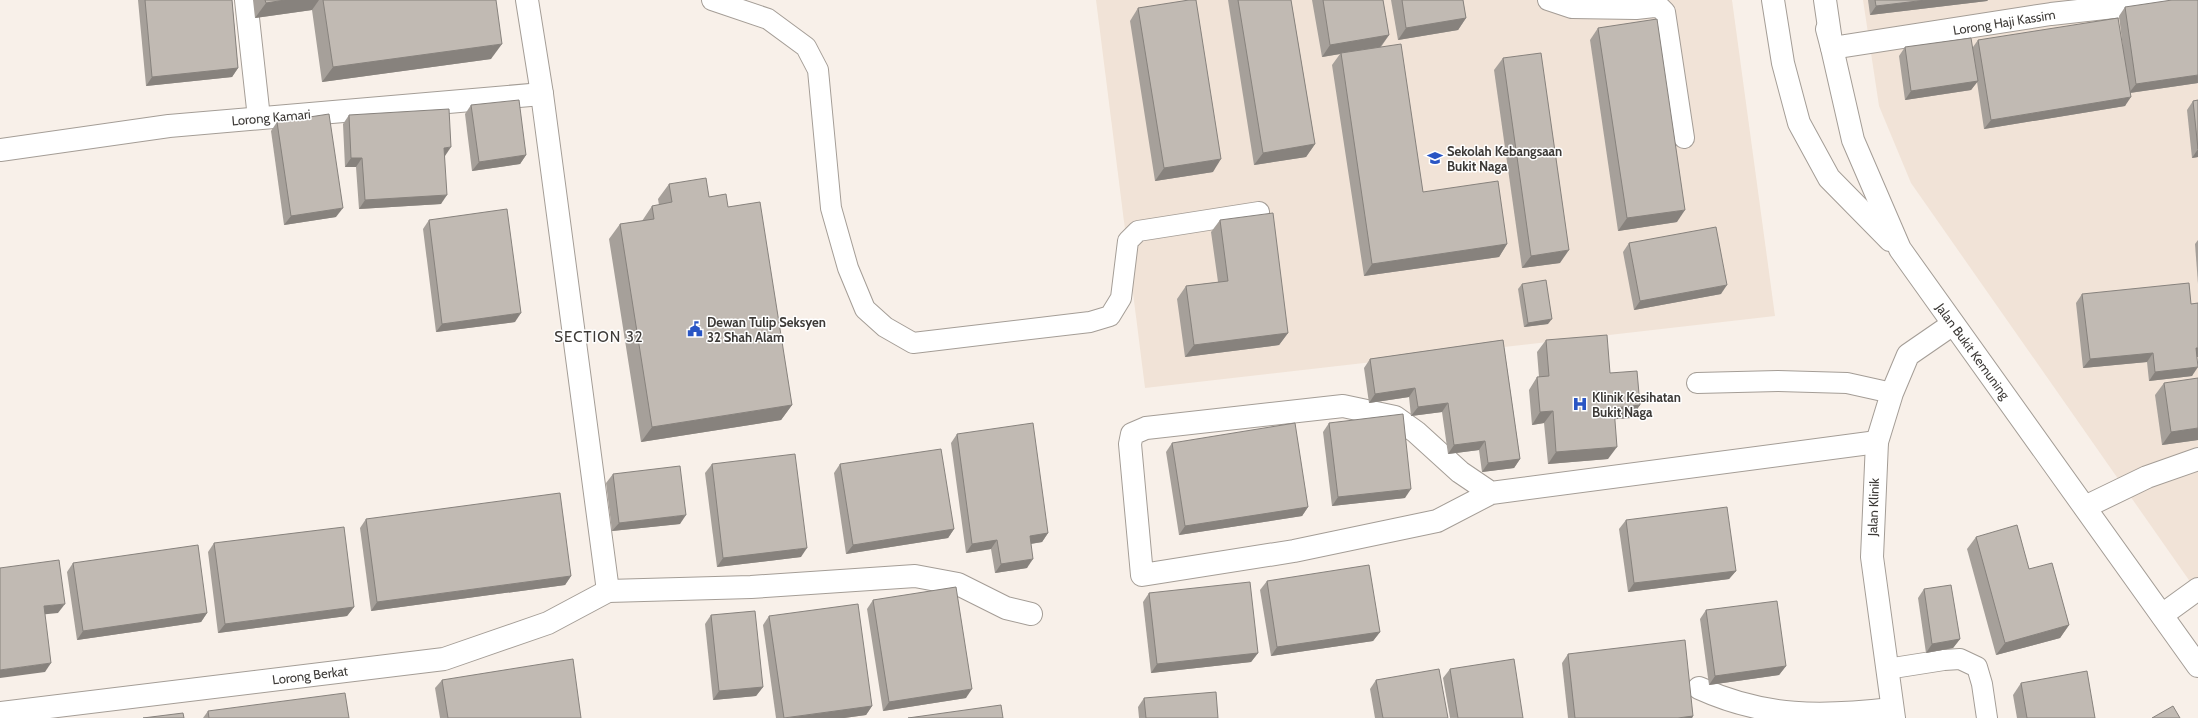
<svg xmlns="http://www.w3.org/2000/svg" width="2198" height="718" font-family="Cabin,sans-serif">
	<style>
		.built { fill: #f1e3d7 }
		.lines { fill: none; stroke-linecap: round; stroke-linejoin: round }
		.lane-casing { stroke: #a49d96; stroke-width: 22 }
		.street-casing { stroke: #a49d96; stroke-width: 24 }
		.secondary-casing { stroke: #a49d96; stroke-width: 24 }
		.lane { stroke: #fff; stroke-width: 20 }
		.street { stroke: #fff; stroke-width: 22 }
		.secondary { stroke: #fff; stroke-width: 22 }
		.wall { fill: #a6a09a }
		.shaded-wall { fill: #87827d }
		.building { fill: #c1bab3; stroke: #87827d }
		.labels { text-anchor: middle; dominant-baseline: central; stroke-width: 3; stroke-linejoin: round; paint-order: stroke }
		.street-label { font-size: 13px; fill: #3d3a37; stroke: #fff }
		.poi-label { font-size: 13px; font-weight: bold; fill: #3d3a37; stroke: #fff; text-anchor: start }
		.quarter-label { font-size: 15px; letter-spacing: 1px; fill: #3d3a37; stroke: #fff }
	</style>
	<rect width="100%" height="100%" fill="#f8f0e9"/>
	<g class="built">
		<polygon points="1096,0 1732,0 1775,316 1145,388"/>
		<polygon points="1863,0 2198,0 2198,593 1911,183 1879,106"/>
	</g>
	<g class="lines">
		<g class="lane-casing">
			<g id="lane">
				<polyline points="712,0 768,19 806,47 818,70 831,208 848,268 865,309 885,327 913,343 1090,322 1110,316 1121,298 1128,241 1138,231 1259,212"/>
				<polyline points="1548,0 1572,8 1636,9 1654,7 1661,8 1665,12 1684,138"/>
				<polyline points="1697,383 1778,381 1847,383 1892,393"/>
				<polyline points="1887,669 1944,660 1960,659 1977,667 1982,684 1987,718"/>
			</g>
		</g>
		<g class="street-casing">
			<g id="street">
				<polyline points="246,0 259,118"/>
				<polyline points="527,0 542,94 608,591"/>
				<polyline points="1827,29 1832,48 2051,14 2176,0"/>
				<polyline points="0,150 169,126 542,94"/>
				<polyline points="1491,493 1437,521 1294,551 1142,575 1130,444 1132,434 1146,428 1343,406 1395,417 1416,432 1460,472 1491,493 1877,442"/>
				<polyline points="2085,507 2147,477 2198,459"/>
				<polyline points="2162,615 2198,589"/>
				<path d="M1699,688C1765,718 1822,717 1892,709"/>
				<polyline points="0,713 444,659 548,623 608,591 751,587 915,576 958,584 1006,608 1031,614"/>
			</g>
		</g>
		<g class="secondary-casing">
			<g id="secondary">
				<polyline points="1773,0 1783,63 1799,123 1829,178 1890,240"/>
				<polyline points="1825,0 1832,48 1853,140 1900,249 2198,666"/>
				<polyline points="1894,718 1872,557 1877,442 1892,393 1908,355 1953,324"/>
			</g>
		</g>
		<use href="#lane" class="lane"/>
		<use href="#street" class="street"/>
		<use href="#secondary" class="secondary"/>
	</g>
	<g class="wall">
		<polygon points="138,0 232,0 238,68 232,77 146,86"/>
		<polygon points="253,0 496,0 491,59 322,82 312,10 255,18"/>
		<polygon points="1228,0 1291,0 1315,144 1306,157 1254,165"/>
		<polygon points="1312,0 1383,0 1389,35 1381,47 1423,192 1507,244 1499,257 1364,276 1332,65 1340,54 1322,57"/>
		<polygon points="1391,0 1463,0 1466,18 1458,30 1398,40"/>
		<polygon points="1868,0 1988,0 1987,1 1870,15"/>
		<polygon points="2125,7 2198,83 2130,93 2125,106 1984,129 1977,82 1971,90 1905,100 1899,56 1905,47 1973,47 1978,40 2123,48 2119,16"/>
		<polygon points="1138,8 1213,172 1155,181 1130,21"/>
		<polygon points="1598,28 1677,222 1618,231 1590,40"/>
		<polygon points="1503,58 1560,263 1522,268 1494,70"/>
		<polygon points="2198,100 2198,157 2192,158 2187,110 2193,101"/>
		<polygon points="471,105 526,155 520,164 472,171 465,114"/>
		<polygon points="349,115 445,156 441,204 359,209 356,167 345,167 343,124"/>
		<polygon points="277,122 336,217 284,225 271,131"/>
		<polygon points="669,184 709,197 728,207 792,405 781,420 641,442 609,239 620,224 642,221 652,206 659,205 658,199"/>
		<polygon points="429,220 515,322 436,332 423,229"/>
		<polygon points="1220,220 1288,333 1279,345 1185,357 1177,299 1186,286 1218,282 1211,232"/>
		<polygon points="2198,240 2198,284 2195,244"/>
		<polygon points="1629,243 1721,294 1634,310 1623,252"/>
		<polygon points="1522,284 1548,324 1524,327 1518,289"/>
		<polygon points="2082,294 2191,304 2198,303 2198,357 2197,357 2192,376 2149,381 2147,362 2083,368 2076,303"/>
		<polygon points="1503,340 1520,459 1514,468 1482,472 1479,450 1448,454 1442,412 1411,416 1409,397 1369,403 1364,368 1370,359"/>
		<polygon points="1546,340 1610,373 1640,405 1631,418 1615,419 1608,459 1548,464 1544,423 1532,425 1529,390 1537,377 1539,377 1537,352"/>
		<polygon points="2164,383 2198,440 2162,445 2155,395"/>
		<polygon points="1329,423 1405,498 1332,506 1323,432"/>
		<polygon points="957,434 1048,533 1042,542 1031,544 1027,568 995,573 991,549 966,553 951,443"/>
		<polygon points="1172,443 1308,507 1302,516 1179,535 1166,452"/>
		<polygon points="712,464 801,557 717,567 705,473"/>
		<polygon points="840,464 954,529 948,538 846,554 834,473"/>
		<polygon points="613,474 680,524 612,531 606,483"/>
		<polygon points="366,519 571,576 565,585 371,611 360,528"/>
		<polygon points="1626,520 1736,571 1729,579 1628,592 1619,529"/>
		<polygon points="1976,537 2029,569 2069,625 2060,638 1996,655 1967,549"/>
		<polygon points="214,543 354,607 347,616 218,633 208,552"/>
		<polygon points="73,563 207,613 201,622 77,640 67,572"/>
		<polygon points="1267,581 1380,632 1373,641 1271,656 1260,590"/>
		<polygon points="1924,589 1960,639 1953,648 1926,653 1918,598"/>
		<polygon points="1149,593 1258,653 1251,662 1151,673 1143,602"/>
		<polygon points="873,600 966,698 883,711 867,609"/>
		<polygon points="1706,610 1786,666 1779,675 1709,685 1700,619"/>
		<polygon points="711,615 763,687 756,696 713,700 705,624"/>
		<polygon points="769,616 872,706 866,715 844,718 776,718 763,625"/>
		<polygon points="1568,654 1693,716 1692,718 1568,718 1562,663"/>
		<polygon points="1450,669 1523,718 1450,718 1443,678"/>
		<polygon points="442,680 581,718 440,718 435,688"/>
		<polygon points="1376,680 1448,718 1375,718 1370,689"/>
		<polygon points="2021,683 2095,718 2017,718 2013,695"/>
		<polygon points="1144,698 1218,718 1139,718 1138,707"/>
		<polygon points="208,711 349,718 203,718"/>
	</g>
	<g class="shaded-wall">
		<polygon points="285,0 319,0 312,10 255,18 266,3"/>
		<polygon points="1926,0 1988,0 1987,1 1870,15 1876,6"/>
		<polygon points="1466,18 1458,30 1398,40 1406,28"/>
		<polygon points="1389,35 1380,47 1341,53 1340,54 1322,57 1330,45"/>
		<polygon points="502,44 491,59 322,82 333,67"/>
		<polygon points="238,68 232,77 146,86 152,77"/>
		<polygon points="2198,75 2198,83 2129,93 2136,84"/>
		<polygon points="1978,81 1971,90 1905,100 1911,91"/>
		<polygon points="2131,97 2125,106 1984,129 1991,120"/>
		<polygon points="1315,144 1306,157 1254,165 1263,153"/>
		<polygon points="451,147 445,156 438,157 444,148"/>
		<polygon points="2198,149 2198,157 2192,158"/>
		<polygon points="526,155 520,164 472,171 479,162"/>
		<polygon points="351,158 362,158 356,167 345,167"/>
		<polygon points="1221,159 1213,172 1155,181 1164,168"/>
		<polygon points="447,195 441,204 359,209 365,200"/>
		<polygon points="343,208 336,217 284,225 291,216"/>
		<polygon points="1685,210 1677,222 1618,231 1627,218"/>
		<polygon points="1507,244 1499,257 1364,276 1372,264"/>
		<polygon points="1569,250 1560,263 1522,268 1531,256"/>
		<polygon points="1727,285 1721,294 1634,310 1640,301"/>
		<polygon points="521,313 515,322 436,332 442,324"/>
		<polygon points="1552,319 1548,324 1524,327 1528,323"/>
		<polygon points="1288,333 1279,345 1185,357 1194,345"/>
		<polygon points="2196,348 2198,348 2198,357 2190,357"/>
		<polygon points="2153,353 2147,362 2083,368 2090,359"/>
		<polygon points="2198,367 2192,376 2149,381 2155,372"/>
		<polygon points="1415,388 1409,397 1369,403 1375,394"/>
		<polygon points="1448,403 1442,412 1411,416 1418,407"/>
		<polygon points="792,405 781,420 641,442 652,427"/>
		<polygon points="1640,405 1631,418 1605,420 1614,408"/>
		<polygon points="1553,411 1544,423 1532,425 1540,412"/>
		<polygon points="2198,428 2198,440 2162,445 2171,432"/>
		<polygon points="1485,441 1479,450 1448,454 1454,445"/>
		<polygon points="1617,447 1608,459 1548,464 1556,452"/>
		<polygon points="1520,459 1514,468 1482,472 1488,463"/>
		<polygon points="1411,489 1405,498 1332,506 1338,497"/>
		<polygon points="1308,507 1302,516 1179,535 1185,526"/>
		<polygon points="686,515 680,524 612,531 619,523"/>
		<polygon points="954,529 948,538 846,554 853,545"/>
		<polygon points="1048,533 1042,542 1023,545 1030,536"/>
		<polygon points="997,540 991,549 966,553 972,544"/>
		<polygon points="807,548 801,557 717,567 723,558"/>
		<polygon points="1033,559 1027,568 995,573 1001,564"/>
		<polygon points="1736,571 1729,579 1628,592 1634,583"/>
		<polygon points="571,576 565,585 371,611 377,602"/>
		<polygon points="65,604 58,613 38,615 44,606"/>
		<polygon points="354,607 347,616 218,633 225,624"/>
		<polygon points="207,613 201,622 77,640 83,631"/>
		<polygon points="2069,625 2060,638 1996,655 2005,643"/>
		<polygon points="1380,632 1373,641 1271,656 1277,647"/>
		<polygon points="1960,639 1953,648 1926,653 1932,644"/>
		<polygon points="1258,653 1251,662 1151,673 1157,664"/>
		<polygon points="51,663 45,672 0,678 0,670"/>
		<polygon points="1786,666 1779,675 1709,685 1715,676"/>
		<polygon points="763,687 756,696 713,700 719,691"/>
		<polygon points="972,689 966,698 883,711 889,702"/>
		<polygon points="872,706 866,715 844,718 787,718"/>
		<polygon points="1693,716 1692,718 1678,718"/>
	</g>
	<g class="building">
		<polygon points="145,0 232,0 238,68 152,77"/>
		<polygon points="265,0 285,0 266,3"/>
		<polygon points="323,0 496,0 502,44 333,67"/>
		<polygon points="1189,0 1196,0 1221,159 1164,168 1138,8"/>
		<polygon points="1238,0 1291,0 1315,144 1263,153"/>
		<polygon points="1323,0 1383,0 1389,35 1330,45"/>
		<polygon points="1402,0 1463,0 1466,18 1406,28"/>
		<polygon points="1875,0 1926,0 1876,6"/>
		<polygon points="2172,0 2198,0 2198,75 2136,84 2125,7"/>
		<polygon points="2118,18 2131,97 1991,120 1978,40"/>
		<polygon points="1657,19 1685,210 1627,218 1598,28"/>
		<polygon points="1971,38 1978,81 1911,91 1905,47"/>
		<polygon points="1401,44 1423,192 1498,181 1507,244 1372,264 1341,53"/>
		<polygon points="1541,53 1569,250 1531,256 1503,58"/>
		<polygon points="519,100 526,155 479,162 471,105"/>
		<polygon points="2198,100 2198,149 2193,101"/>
		<polygon points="449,109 451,147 444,148 447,195 365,200 362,158 351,158 349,115"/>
		<polygon points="329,114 343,208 291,216 277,122"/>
		<polygon points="706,178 709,197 726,194 728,207 760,202 792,405 652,427 620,224 654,219 652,206 672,202 669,184"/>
		<polygon points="507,209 521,313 442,324 429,220"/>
		<polygon points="1273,213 1288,333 1194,345 1186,286 1228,281 1220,220"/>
		<polygon points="1716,227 1727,285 1640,301 1629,243"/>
		<polygon points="1546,280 1552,319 1528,323 1522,284"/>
		<polygon points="2189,283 2191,304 2198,303 2198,348 2196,348 2198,367 2155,372 2153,353 2090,359 2082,294"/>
		<polygon points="1607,335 1610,373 1637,371 1640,405 1614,408 1617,447 1556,452 1553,411 1540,412 1537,377 1549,376 1546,340"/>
		<polygon points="1503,340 1520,459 1488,463 1485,441 1454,445 1448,403 1418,407 1415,388 1375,394 1370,359"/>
		<polygon points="2198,378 2198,428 2171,432 2164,383"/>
		<polygon points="1403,414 1411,489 1338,497 1329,423"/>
		<polygon points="1033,423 1048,533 1030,536 1033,559 1001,564 997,540 972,544 957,434"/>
		<polygon points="1295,423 1308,507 1185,526 1172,443"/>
		<polygon points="941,449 954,529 853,545 840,464"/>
		<polygon points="795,454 807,548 723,558 712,464"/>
		<polygon points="680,466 686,515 619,523 613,474"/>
		<polygon points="560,493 571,576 377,602 366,519"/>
		<polygon points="1727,507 1736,571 1634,583 1626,520"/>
		<polygon points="2017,525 2029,569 2052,563 2069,625 2005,643 1976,537"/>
		<polygon points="344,527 354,607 225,624 214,543"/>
		<polygon points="198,545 207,613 83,631 73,563"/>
		<polygon points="59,560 65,604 44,606 51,663 0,670 0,568"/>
		<polygon points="1369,565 1380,632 1277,647 1267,581"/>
		<polygon points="1250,582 1258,653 1157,664 1149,593"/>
		<polygon points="1951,585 1960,639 1932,644 1924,589"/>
		<polygon points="956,587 972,689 889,702 873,600"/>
		<polygon points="1777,601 1786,666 1715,676 1706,610"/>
		<polygon points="858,604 872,706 784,718 769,616"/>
		<polygon points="755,611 763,687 719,691 711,615"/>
		<polygon points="1685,640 1693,716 1678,718 1575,718 1568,654"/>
		<polygon points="573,659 581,718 448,718 442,680"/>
		<polygon points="1514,659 1523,718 1458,718 1450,669"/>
		<polygon points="1439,669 1448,718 1383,718 1376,680"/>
		<polygon points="2087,671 2095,718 2027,718 2021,683"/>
		<polygon points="1216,692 1218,718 1146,718 1144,698"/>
		<polygon points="345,693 349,718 209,718 208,711"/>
		<polygon points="1001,705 1003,718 908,718"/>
		<polygon points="2173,706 2180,718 2152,718"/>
		<polygon points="183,713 184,718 143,718"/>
	</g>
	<defs>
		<g id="school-bare" transform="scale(1.2)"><path d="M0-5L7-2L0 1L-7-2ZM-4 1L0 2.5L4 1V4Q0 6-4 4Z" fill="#2955c4" stroke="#fff" stroke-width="2.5" paint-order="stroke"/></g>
		<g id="civic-bare" transform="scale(1.2)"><path d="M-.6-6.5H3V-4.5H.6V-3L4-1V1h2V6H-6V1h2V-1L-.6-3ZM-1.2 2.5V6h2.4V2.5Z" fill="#2955c4" stroke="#fff" stroke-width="2.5" paint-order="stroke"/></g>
		<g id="hospital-bare" transform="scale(1.2)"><path d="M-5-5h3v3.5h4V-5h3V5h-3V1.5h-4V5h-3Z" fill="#2955c4" stroke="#fff" stroke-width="2.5" paint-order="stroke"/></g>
	</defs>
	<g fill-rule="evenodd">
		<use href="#school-bare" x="1435" y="158"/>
		<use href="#civic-bare" x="695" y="329"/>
		<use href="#hospital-bare" x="1580" y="404"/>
	</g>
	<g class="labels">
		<g class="street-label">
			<text transform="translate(2004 22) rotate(-9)">Lorong Haji Kassim</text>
			<text transform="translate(271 117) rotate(-5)">Lorong Kamari</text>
			<text transform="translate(1973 351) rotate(54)">Jalan Bukit Kemuning</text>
			<text transform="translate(1873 507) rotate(-88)">Jalan Klinik</text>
			<text transform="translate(310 675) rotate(-7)">Lorong Berkat</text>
		</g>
		<g class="poi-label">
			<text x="1447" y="151">Sekolah Kebangsaan<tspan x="1447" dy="15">Bukit Naga</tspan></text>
			<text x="707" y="322">Dewan Tulip Seksyen<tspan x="707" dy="15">32 Shah Alam</tspan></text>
			<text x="1592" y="397">Klinik Kesihatan<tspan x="1592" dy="15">Bukit Naga</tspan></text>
		</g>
		<g class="quarter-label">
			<text x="599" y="337">SECTION 32</text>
		</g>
	</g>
</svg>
